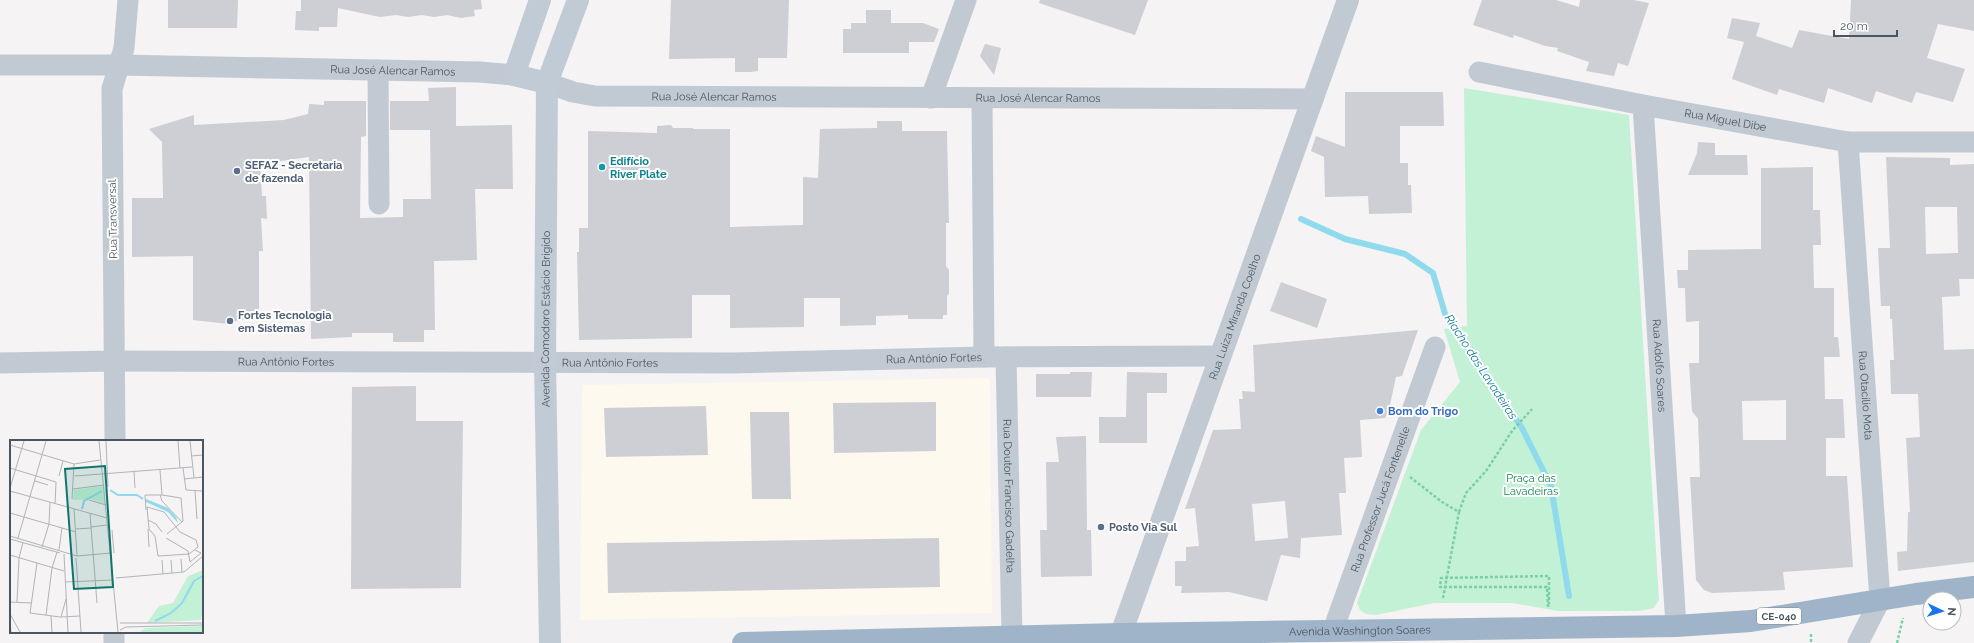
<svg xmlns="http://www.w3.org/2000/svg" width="1974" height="643" font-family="Raleway,sans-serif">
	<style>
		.commercial { fill: #fdf9ef }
		.green { fill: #c3f1d5 }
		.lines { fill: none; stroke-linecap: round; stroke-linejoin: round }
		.stream { stroke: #90daee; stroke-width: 6 }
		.building { fill: #cdcfd5; fill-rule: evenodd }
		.path { stroke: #7ad0a6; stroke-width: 2.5; stroke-dasharray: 3 2; stroke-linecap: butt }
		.minor { stroke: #c1cad2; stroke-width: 21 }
		.tertiary { stroke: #c1cad2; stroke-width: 22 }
		.secondary { stroke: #c1cbd6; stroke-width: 22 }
		.trunk { stroke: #9fb4c9; stroke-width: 22 }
		.culture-dot { fill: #0f9aa8; stroke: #fff; stroke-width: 1.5 }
		.service-dot { fill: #5c6f8a; stroke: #fff; stroke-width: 1.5 }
		.shop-dot { fill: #3f7fe0; stroke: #fff; stroke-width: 1.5 }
		.labels { text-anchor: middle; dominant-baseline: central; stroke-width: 4; stroke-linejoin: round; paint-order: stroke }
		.shield { fill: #fff; stroke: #808990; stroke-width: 1 }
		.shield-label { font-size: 10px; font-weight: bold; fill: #4a5661 }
		.street-label { font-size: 11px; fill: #4a5661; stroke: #fff }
		.culture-label { font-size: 11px; font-weight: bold; fill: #0d838f; stroke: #fff; text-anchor: start }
		.service-label { font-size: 11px; font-weight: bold; fill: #4e5e75; stroke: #fff; text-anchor: start }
		.shop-label { font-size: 11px; font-weight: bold; fill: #366cbe; stroke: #fff; text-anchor: start }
		.park-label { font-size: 11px; fill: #17864f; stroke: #fff }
		.water-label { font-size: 12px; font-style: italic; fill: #0c7c9b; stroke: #fff }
		.inset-river { fill: none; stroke: #90daee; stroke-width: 2 }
		.inset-road { fill: none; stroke: #b1b4b9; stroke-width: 1 }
		.view { fill: #0f766e; fill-opacity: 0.15; stroke: #0f766e; stroke-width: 2 }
		.inset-edge { fill: none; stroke: #4a5661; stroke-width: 2 }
	</style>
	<rect width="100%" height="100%" fill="#f5f3f3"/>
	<polygon class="commercial" points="990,378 992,613 580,620 582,385"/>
	<polygon class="green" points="1464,88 1629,115 1659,600 1654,608 1640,611 1558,611 1512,603 1434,603 1376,615 1366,614 1360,610 1357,603 1421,430 1460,382 1444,329 1467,326"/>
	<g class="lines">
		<polyline class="stream" points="1301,219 1345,239 1405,254 1433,273 1446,317 1522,428 1551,486 1569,596"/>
	</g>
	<g class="building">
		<polygon points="168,0 238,0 237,28 168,28"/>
		<polygon points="301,0 481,0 482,9 474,10 475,16 461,18 447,15 434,17 422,15 408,17 396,15 380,17 338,8 337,27 319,27 319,31 295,30 296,11 301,11"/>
		<polygon points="671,0 789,0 787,58 758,58 758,71 750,72 735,72 735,58 669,59"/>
		<polygon points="1040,0 1148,0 1135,35 1039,3"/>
		<polygon points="1482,0 1556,0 1579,7 1580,0 1633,0 1649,3 1628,66 1618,63 1614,76 1586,71 1589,62 1557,51 1558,48 1545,46 1514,35 1513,38 1473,25"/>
		<polygon points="1851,0 1974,0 1974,31 1938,24 1927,58 1965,69 1953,102 1916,92 1912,103 1876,91 1872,103 1828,88 1824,103 1779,89 1777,95 1732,79 1744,42 1727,38 1732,18 1760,23 1756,36 1792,48 1799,30 1849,39"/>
		<polygon points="866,10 891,10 891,23 923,23 939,29 934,42 909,42 909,53 843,53 843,29 851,29 851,23 866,23"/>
		<polygon points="985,44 1001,48 994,75 980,56"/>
		<polygon points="456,87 456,126 512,125 513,189 475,189 477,260 434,261 435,330 424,330 424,342 393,342 393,333 352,333 352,337 311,339 309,157 260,164 262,196 266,196 267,219 261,218 263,251 259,251 259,320 239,320 229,324 193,320 193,256 132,257 132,198 163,198 162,142 149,129 194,115 194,125 284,120 308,114 309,104 324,105 324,101 366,101 366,136 361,137 360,218 403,217 403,199 431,199 430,130 390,130 390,101 429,101 428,88"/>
		<polygon points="1345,92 1443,92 1444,126 1400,126 1400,163 1408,163 1408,185 1411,185 1412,213 1369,214 1368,196 1325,197 1324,157 1311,151 1316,136 1345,147"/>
		<polygon points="877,121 902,121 902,131 947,131 949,223 946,223 946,266 949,270 949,294 947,296 947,315 943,315 943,319 908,319 908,315 876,316 876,325 840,326 840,298 804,298 804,327 730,328 730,295 692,295 692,338 579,340 577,252 579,252 579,228 588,228 588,131 657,133 657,126 671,125 673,128 693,128 693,129 730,129 730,227 803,225 803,177 818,178 820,129 877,128"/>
		<polygon points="1698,142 1715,143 1715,155 1747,155 1748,175 1688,175 1697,153"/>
		<path d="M1886,157L1950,158V165L1974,164V279H1959L1960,296L1942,297L1944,350L1974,349V562L1898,571L1897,552L1907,551L1908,512H1910L1906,438L1920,437L1918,394H1891L1890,360H1894L1892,319H1890V306H1881L1878,248H1890ZM1925,207H1957L1958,253L1926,254Z"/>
		<path d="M1813,167V210H1820L1821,245H1813L1814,288H1834V337H1838L1840,357H1824L1825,399H1843L1845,438H1826V476H1847L1853,567L1783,572L1785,590L1712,593L1704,590L1696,580L1690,477H1700L1698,419L1692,411L1689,363H1699V321L1686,322L1685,288H1678L1677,270H1688V250L1761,249V168ZM1786,400V440H1743L1742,401Z"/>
		<polygon points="1281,282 1327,299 1317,328 1270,311"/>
		<path d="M1418,330L1402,376L1396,377L1389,409L1385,418L1360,420L1362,457L1344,458L1346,493H1339L1342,535L1301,538L1300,558L1281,555L1267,601L1229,592L1181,593L1182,586H1175V561H1186V547L1199,546L1195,508L1185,509L1213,430L1241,429L1239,399H1243L1242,391L1255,392L1253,345ZM1285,501L1288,538L1255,541L1252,504Z"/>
		<polygon points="1070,372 1092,372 1091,397 1036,397 1036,374 1070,374"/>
		<polygon points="1127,372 1167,373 1167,393 1147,393 1147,443 1099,443 1099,417 1126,417"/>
		<polygon points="416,386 416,421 463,421 461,588 351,589 352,387"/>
		<polygon points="936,402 936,451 834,453 833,403"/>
		<polygon points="706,406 708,455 606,457 604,408"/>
		<polygon points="750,412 789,412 791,499 752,499"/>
		<polygon points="1086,436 1087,530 1091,530 1092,576 1041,577 1040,530 1047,530 1046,462 1059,462 1056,437"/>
		<polygon points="939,538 940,587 608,593 607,543"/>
	</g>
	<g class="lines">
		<g class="path">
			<polyline points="1410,477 1442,502 1459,512 1443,598"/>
			<polyline points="1459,512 1466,493 1486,471 1512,431 1532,409"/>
			<polyline points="1548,607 1547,587 1440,587 1441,578 1549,576 1549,604"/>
			<polyline points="1811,634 1811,643"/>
			<polyline points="1897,643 1903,618"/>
		</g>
		<g class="minor">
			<path id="s1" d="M0,65H119L479,72L514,75"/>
			<polyline points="378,70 379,204"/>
			<path id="s2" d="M1479,72L1643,105L1848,142H1974"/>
			<path id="s3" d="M547,83L573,92L595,96L1313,99"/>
			<polyline points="931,98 966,0"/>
			<polyline points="982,98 984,357"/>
			<path id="s4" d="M1643,105L1676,626"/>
			<path id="s5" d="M1848,142L1880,600L1858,643"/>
			<path id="s6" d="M1006,357L1012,636"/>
			<path id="s7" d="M0,363L115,361L732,363L984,357L1220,356"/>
			<polyline points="115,441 112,89 124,48 128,0"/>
			<path id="s8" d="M1333,630L1435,347"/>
			<polyline points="114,643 114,632"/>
		</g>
		<path class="tertiary" id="s9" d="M1121,634L1348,0"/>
		<g class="secondary">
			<polyline points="540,0 514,75 547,83"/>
			<path id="s10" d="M550,643L545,363L547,83L578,0"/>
		</g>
		<path class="trunk" id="s11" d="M743,643L1121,634L1676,626L1751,621L1916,594L1974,587"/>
	</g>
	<circle class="culture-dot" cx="602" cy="167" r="4"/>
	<g class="service-dot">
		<circle cx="237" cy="171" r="4"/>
		<circle cx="230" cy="321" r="4"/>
		<circle cx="1101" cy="527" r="4"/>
	</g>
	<circle class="shop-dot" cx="1380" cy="411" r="4"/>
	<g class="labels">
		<rect class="shield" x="1757" y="608" width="44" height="16" rx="3"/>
		<g class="shield-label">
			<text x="1779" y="616">CE-040</text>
		</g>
		<g class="street-label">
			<text stroke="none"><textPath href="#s1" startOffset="393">Rua José Alencar Ramos</textPath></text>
			<text stroke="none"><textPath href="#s3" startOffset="169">Rua José Alencar Ramos</textPath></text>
			<text stroke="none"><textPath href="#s3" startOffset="493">Rua José Alencar Ramos</textPath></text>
			<text stroke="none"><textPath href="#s2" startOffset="251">Rua Miguel Dibe</textPath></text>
			<text transform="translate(113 219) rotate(-91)">Rua Transversal</text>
			<text stroke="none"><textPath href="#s9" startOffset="337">Rua Luiza Miranda Coelho</textPath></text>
			<text stroke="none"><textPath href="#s10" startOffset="324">Avenida Comodoro Estácio Brigido</textPath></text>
			<text stroke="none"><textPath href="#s7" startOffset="934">Rua Antônio Fortes</textPath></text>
			<text stroke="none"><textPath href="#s7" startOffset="286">Rua Antônio Fortes</textPath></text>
			<text stroke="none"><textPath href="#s7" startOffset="610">Rua Antônio Fortes</textPath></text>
			<text stroke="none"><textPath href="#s4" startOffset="261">Rua Adolfo Soares</textPath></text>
			<text stroke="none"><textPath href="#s5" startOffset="254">Rua Otacílio Mota</textPath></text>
			<text stroke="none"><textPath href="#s6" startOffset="139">Rua Doutor Francisco Gadelha</textPath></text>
			<text stroke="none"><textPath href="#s8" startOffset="139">Rua Professor Jucá Fontenelle</textPath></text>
			<text stroke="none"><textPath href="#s11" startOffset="617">Avenida Washington Soares</textPath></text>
		</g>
		<g class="culture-label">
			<text x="610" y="161">Edifício<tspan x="610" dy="13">River Plate</tspan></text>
		</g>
		<g class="service-label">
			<text x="245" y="165">SEFAZ - Secretaria<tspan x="245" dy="13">de fazenda</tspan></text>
			<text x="238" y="315">Fortes Tecnologia<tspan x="238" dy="13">em Sistemas</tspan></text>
			<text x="1109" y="527">Posto Via Sul</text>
		</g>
		<g class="shop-label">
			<text x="1388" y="411">Bom do Trigo</text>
		</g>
		<g class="park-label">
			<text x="1531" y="478">Praça das<tspan x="1531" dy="13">Lavadeiras</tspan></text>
		</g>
		<g class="water-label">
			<text transform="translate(1481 367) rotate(57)">Riacho das Lavadeiras</text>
		</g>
	</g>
	<g transform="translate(10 440)">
		<rect width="193" height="193" fill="#f5f3f3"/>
		<path d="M93,46L95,64L81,59L63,60L64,50ZM193,130V177L192,175L191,180L137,183L149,166L163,163L178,136ZM193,186V192H130L135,188Z" fill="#c3f1d5"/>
		<path d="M136,59L158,68L166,77L168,83L158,72L136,62Z" fill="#90daee"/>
		<path class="inset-river" d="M100,50L108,55H127L133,59M72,69L74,61L92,51M145,181L161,173L172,163L184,141L193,136"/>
		<path class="inset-road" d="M89,1L108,192M96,1L98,47M168,1L170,28M180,1L184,38M0,5L64,24L90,20M181,16L193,15M0,28L46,42L45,64M173,28L176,50L193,51M150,30L152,55M124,31L125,48M49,36L53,21M65,36L182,27M174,39L193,37M25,41L38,45M0,48L14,1M63,49L94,45M0,51L97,78M185,51L187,79M150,55L152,61L172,82M152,55L171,58L173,81L157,94M62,59L64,24M79,60L96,65M137,67L154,72L170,92L186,100L188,107L179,114L148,116L145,96L139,89ZM64,69L67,116M136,70L135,55H152M0,73L66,92M80,74L87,163M138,80L146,84L152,92M81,87L97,85M66,89L81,88M138,89L139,107M102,90L104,113M0,96L67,116L101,113M8,98L36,1M156,98L178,111L180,122L191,113L185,110M0,99L50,113M32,107L39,84L40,62M49,110L52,88M54,114L58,192M0,115L54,131M66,118L71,192M171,119L172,132M152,120L153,134M161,120L162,133M27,123L20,173L50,177L70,176M106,138L174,132L193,116M55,142L102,140M0,162L21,163M7,162L9,118L13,102M0,174L10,192M36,175L42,128L47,112M41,176L42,192M51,177L56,159M0,180L1,192M110,183H193M110,190L116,187L193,185"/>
		<path class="view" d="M95,26L103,147L64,149L55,29Z"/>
		<rect width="193" height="193" class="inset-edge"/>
	</g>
	<g transform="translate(1942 611) rotate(94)"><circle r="19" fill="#ffffff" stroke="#b7bbc0"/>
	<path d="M0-3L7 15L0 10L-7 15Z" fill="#1a73e8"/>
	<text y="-6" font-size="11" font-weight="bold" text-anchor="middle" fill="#4a5661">N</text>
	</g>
	<path d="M1834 30v6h63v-6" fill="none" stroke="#4a5661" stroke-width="2"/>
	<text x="1840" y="30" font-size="12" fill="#4a5661" stroke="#ffffff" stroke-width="3" paint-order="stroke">20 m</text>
</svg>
